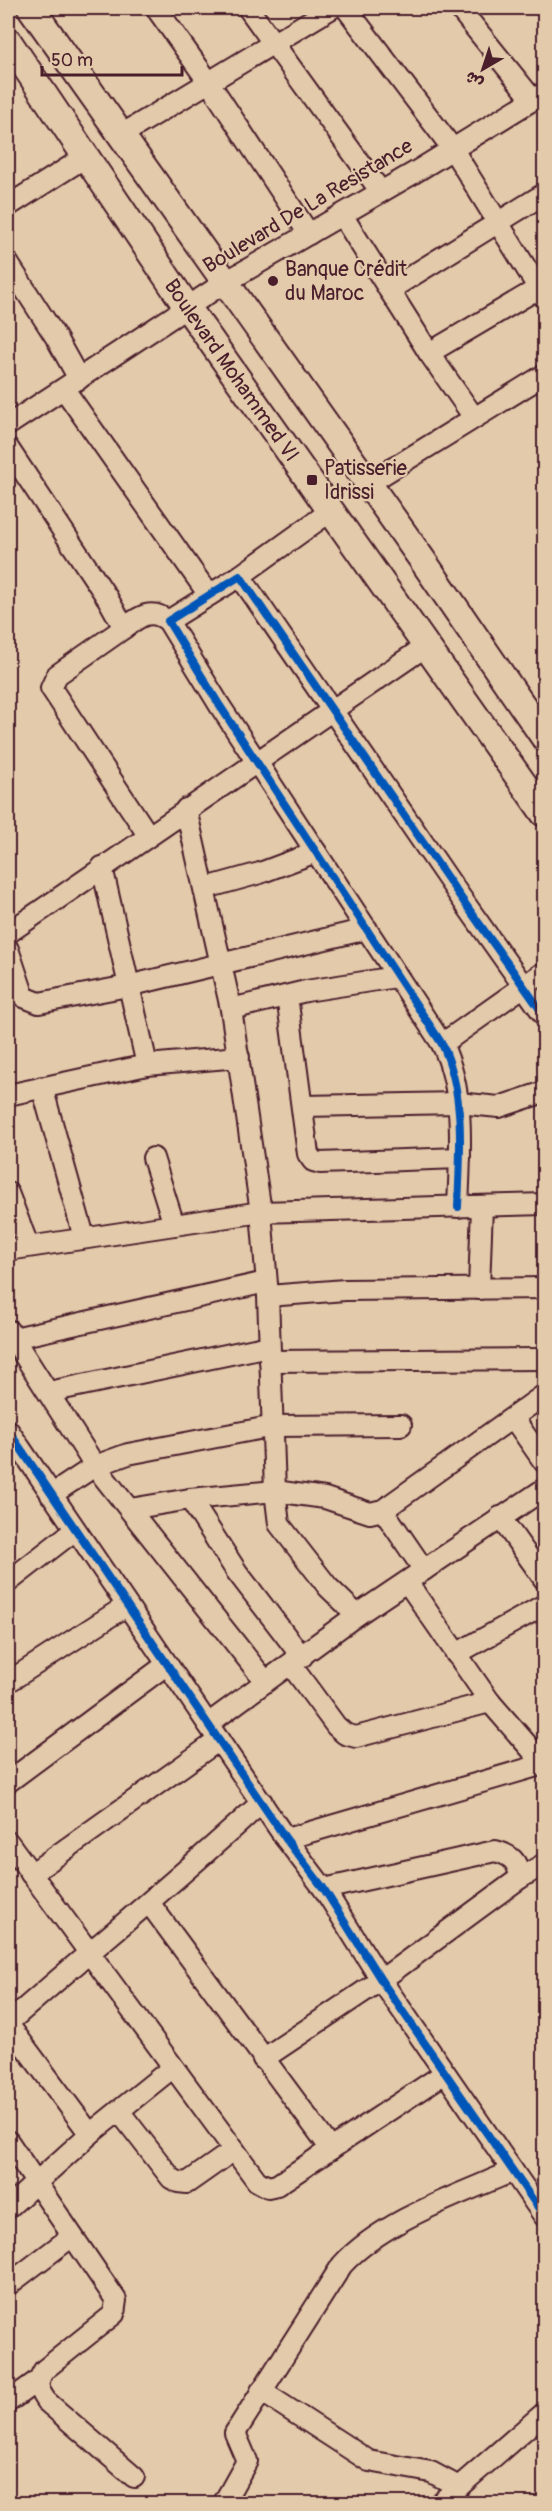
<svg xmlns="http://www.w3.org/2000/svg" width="552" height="2511" font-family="Pangolin,'Playpen Sans Arabic',sans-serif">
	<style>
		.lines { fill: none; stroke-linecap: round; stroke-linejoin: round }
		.minor-casing { stroke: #4a1f2b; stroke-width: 24 }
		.major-casing { stroke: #4a1f2b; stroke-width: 30 }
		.minor { stroke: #e3caab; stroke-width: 20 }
		.major { stroke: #e3caab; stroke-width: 26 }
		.cycleway-casing { stroke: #e3caab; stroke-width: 11 }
		.cycleway { stroke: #0057b8; stroke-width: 8 }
		.poi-dot { fill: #4a1f2b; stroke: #e3caab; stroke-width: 2 }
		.labels { text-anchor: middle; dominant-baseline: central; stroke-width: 4.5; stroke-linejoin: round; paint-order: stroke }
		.street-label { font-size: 21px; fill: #4a1f2b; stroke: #e3caab }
		.poi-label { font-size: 21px; fill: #4a1f2b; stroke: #e3caab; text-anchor: start }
	</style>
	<rect width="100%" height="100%" fill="#e3caab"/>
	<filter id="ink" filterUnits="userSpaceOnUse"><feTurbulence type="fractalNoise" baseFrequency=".0167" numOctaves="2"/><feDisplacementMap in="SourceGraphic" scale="12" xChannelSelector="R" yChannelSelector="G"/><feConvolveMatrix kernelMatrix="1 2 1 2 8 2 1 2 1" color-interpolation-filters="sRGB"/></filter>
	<g filter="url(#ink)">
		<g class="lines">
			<g class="minor-casing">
				<g id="minor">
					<polyline points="156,8 210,84 309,234"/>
					<polyline points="248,8 381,192"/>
					<polyline points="346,8 452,148 544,297"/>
					<polyline points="459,8 533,100"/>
					<polyline points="121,135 332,8"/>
					<polyline points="8,206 87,156"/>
					<polyline points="342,215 429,353 473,416"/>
					<polyline points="8,263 55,336 79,379"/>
					<polyline points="389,290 544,194"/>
					<polyline points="429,353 539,288"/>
					<polyline points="64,389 209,595"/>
					<polyline points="8,425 224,283 412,174 544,93"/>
					<polyline points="8,448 108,599 124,628 57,675 51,688 148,835"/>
					<polyline points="369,483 544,375"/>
					<path d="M332,510L240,576L168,621L220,706L442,1044C466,1094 460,1154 458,1207"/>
					<polyline points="240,576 459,895 544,1015"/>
					<path d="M124,628C139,617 151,607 168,621"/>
					<polyline points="186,809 231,1009 261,1212 268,1296 275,1491 279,1524 328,1587 357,1615"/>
					<polyline points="102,867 147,1065"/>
					<polyline points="206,888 260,873 316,852"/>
					<polyline points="8,933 426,646"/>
					<polyline points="8,949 24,997 39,1003 128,986 367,929"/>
					<polyline points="287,996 308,1154 313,1161 320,1163 460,1158"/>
					<polyline points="231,1009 306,991 396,977"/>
					<polyline points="442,1044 544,972"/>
					<polyline points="42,1087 84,1237"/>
					<polyline points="8,1095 147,1065 239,1057"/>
					<polyline points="304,1106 458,1103 499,1107 544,1092"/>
					<polyline points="153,1158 174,1225"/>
					<polyline points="8,1193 28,1245"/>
					<polyline points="8,1250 261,1212 544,1204"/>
					<polyline points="479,1289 482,1206"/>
					<polyline points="268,1296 345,1290 544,1288"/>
					<polyline points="8,1330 95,1466 265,1681"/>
					<polyline points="14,1338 266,1282"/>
					<polyline points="270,1361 544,1359"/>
					<polyline points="49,1392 269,1346"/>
					<polyline points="514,1419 544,1462"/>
					<polyline points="8,1430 286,1839 324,1889 381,1980 544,2216"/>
					<polyline points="51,1495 95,1466 128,1454 274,1426 401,1425"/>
					<polyline points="190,1499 237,1572 302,1657"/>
					<polyline points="130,1509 190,1499 275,1491 325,1498 370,1513 383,1510 544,1395"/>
					<polyline points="383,1510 424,1570"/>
					<polyline points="500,1517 544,1579"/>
					<polyline points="8,1582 75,1530"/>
					<polyline points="407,1582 490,1702 544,1764"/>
					<polyline points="456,1654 544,1605"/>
					<polyline points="291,1665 336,1726 345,1734 356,1737 490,1702"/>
					<polyline points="8,1682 126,1606"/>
					<polyline points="208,1724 357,1615 544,1489"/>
					<polyline points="8,1782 166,1665"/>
					<polyline points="286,1839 544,1764"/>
					<polyline points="8,1842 257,2181 268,2187 277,2185 445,2073"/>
					<polyline points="31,1874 219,1740"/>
					<path d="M324,1889L495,1851C511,1855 518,1861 520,1878"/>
					<polyline points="150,1904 331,2149"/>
					<path d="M8,2023C92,1949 179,1879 262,1802"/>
					<polyline points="8,2024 90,2134"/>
					<polyline points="263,2059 381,1980 520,1878 544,1864"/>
					<polyline points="119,2111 171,2178 178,2182 187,2183 234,2150"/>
					<path d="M8,2141L116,2300L114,2314L44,2370C36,2383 37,2388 46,2401L134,2477"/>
					<polyline points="8,2208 90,2134 172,2068"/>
					<polyline points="8,2285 71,2237"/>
					<polyline points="261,2391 369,2461 431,2472 459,2487"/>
					<polyline points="8,2402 37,2381"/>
					<path d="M223,2504L247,2461L235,2433L342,2265C383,2220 459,2195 513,2171"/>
					<polyline points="439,2504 544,2413"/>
				</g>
			</g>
			<g class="major-casing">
				<g id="major">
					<polyline points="31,8 421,558 544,737"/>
					<path id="s1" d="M8,41L187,307L544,813"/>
				</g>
			</g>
			<use href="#minor" class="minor"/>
			<use href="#major" class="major"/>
			<g class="cycleway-casing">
				<g id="cycleway">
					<path d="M458,1207C460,1154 466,1094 442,1044L220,706L168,621L240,576L459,895L544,1015"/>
					<polyline points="8,1430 286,1839 324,1889 381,1980 544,2216"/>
				</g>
			</g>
			<use href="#cycleway" class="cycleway"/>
		</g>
	</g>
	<g class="poi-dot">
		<circle cx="273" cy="281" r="6"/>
		<rect x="306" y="474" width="12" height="12" rx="3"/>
	</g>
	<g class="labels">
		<g class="street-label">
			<text transform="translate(308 206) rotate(-31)">Boulevard De La Resistance</text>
			<text stroke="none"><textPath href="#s1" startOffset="398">Boulevard Mohammed VI</textPath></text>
		</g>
		<g class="poi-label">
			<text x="285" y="269">Banque Crédit<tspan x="285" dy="24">du Maroc</tspan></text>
			<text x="324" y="468">Patisserie<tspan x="324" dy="24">Idrissi</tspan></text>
		</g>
	</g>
	<rect width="552" height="2511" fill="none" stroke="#e3caab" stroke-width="30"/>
	<rect x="15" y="15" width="522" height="2481" fill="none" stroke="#4a1f2b" stroke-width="2" filter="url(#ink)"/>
	<g transform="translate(483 69) rotate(219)" stroke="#e3caab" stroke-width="4.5" paint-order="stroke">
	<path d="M0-4.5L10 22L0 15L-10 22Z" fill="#4a1f2b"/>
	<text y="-9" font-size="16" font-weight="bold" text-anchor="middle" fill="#4a1f2b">ش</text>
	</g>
	<path d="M42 66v9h140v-9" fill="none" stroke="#4a1f2b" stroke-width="3"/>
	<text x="51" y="66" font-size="18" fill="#4a1f2b" stroke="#e3caab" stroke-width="4.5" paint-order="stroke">50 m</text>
</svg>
